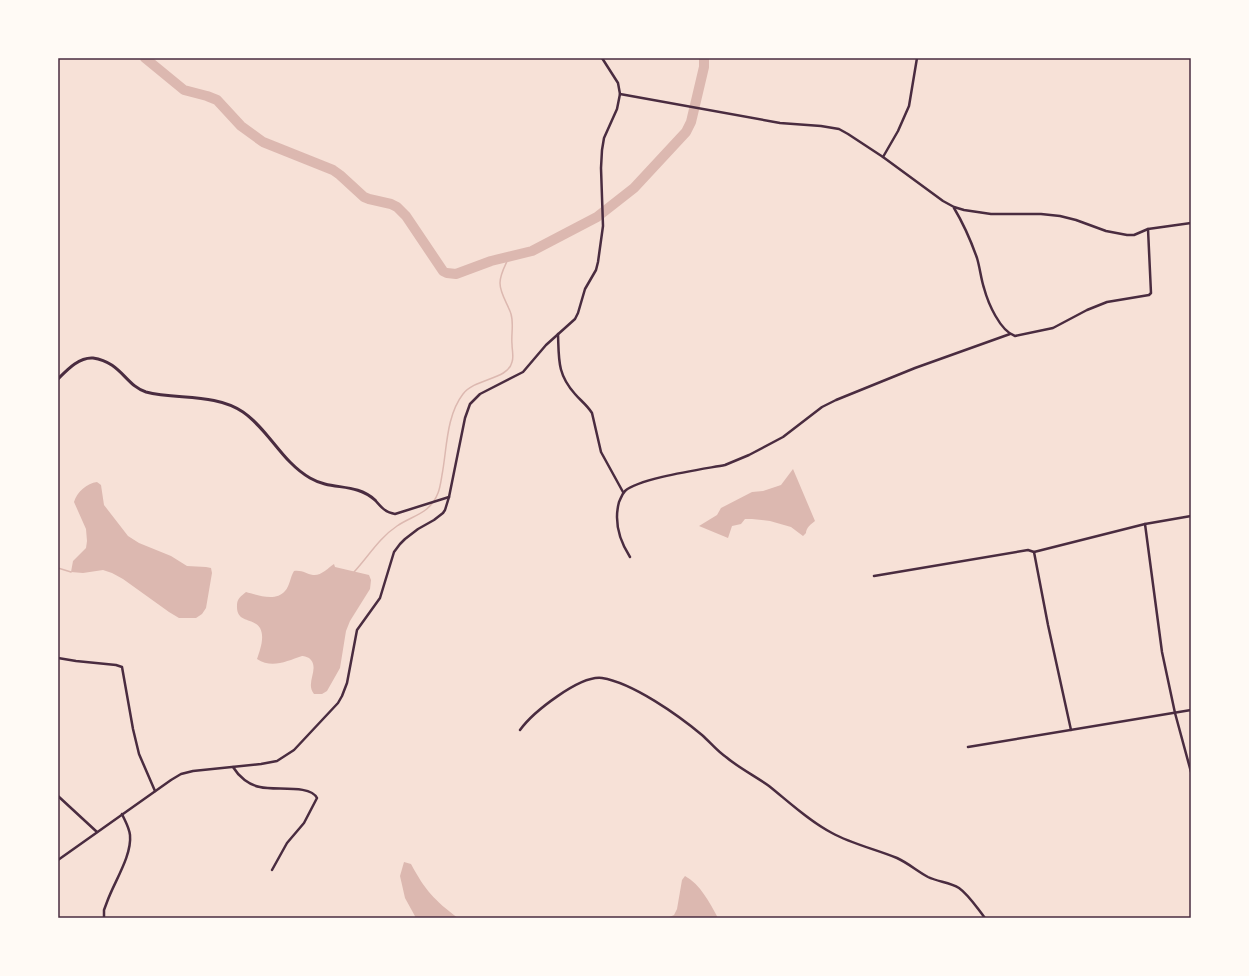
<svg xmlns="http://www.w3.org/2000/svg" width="1249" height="976" font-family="'Noto Sans',sans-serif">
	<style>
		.water { fill: #dcb8b0 }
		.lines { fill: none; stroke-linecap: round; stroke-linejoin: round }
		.stream { stroke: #dcb8b0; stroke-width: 1.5 }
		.river { stroke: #dcb8b0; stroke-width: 10 }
		.minor { stroke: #4a2c40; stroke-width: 2.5 }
		.tertiary { stroke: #4a2c40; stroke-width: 3 }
		.neatline { fill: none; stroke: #4a2c40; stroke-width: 1.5 }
	</style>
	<rect width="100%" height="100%" fill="#f7e1d7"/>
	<g class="water">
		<path d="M793,469L815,521C811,524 806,528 806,533L803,536L791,527L770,521L752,519H745L741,524L732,526L728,538L699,526L717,515L721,508L752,492L763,491L781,485Z"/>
		<path d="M97,482L101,485L104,505L128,536L139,543L171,556L187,566L206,567L211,568L212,573L206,608L202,614L196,618H179L169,612L123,579L112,573L103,570L83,573L71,572L73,561L86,548L87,541L86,529L74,502C77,492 87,483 97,482Z"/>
		<path d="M334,564L335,567L369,575L371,580L370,589L350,621L346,631L340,668L327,691L322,694H314C305,683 319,670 311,660C309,657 304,656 302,656C287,661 272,669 257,659C260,650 265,637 260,628C253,617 236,624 237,605C237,599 241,596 246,592C257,595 276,602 285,591C290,586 290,577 294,571C303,570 306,574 313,575C321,576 328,568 334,564Z"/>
		<path d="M404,862L411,864C425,890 434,900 458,918H416L405,898L400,876Z"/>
		<path d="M685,876C700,884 710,903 718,918H667L674,915L677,909L682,880Z"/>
	</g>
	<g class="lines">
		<g class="stream">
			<polyline points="58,568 71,572"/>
			<path d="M354,572C368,557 379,538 397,526C413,515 430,514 438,493C440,488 441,481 442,475C447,449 446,416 463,394C475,378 508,380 512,362C514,357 512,350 512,344C511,334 514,324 511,314C508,304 500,294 500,283C500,274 505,266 509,257"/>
		</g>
		<polyline class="river" points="145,58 184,90 207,96 217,100 241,126 263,142 333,170 340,175 364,197 369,199 391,204 397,207 406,216 443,271 447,273 456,274 491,261 532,251 597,217 634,188 686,132 691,122 704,67 704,58"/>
		<g class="minor">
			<polyline points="620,94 780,123 821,126 839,129 848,134 883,157 943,201 954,207 964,210 991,214 1041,214 1060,216 1076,220 1106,231 1127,235 1134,235 1148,229 1191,223"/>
			<polyline points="883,157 898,131 909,106 917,58"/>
			<path d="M954,208C963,223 971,241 977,258C980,268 981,279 984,288C988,303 1000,331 1015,336L1053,328L1087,310L1107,302L1149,295L1151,293L1148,229"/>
			<path d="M558,334C559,359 557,374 575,394C580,400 587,405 592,413L601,452L623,492"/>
			<path d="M375,500C381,507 386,513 395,514L449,497"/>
			<polyline points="1145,524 1162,652 1175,713 1191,772"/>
			<polyline points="1034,552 1048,625 1071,730"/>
			<path d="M630,557C619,540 614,521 619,502C621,498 622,494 625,491C639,478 704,469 725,465L749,455L783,437L822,407L836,400L915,368L1010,334"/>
			<polyline points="874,576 1028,550 1034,552 1145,524 1191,516"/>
			<polyline points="58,658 76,661 116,665 122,667 133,729 139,754 155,791"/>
			<path d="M520,730C533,712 580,675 602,678C633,683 678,715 702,735C710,742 717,751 726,757C739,768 755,776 769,786C789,802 809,821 832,833C852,844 875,849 897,858C908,863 917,871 928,877C938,882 950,882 959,888C969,895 977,908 985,918"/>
			<polyline points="968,747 1191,710"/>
			<path d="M233,767C239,777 249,785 260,787C274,791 310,784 317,798L304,823L287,843L272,870"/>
			<polyline points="58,796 97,832"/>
			<polyline points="58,860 171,780 181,774 193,771 261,764 277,761 294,750 338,703 342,696 347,683 357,630 380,598 394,552 400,544 405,539 418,529 434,520 443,513 445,510 449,497 465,418 470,404 480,394 523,372 546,345 575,319 578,313 585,289 596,270 598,262 603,226 601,168 602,150 604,138 617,109 620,94 618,83 602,58"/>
			<path d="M104,918V910L107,902C114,882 132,856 130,835C129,827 125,821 122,814"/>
		</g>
		<path class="tertiary" d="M58,379C67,370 79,357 93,358C121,362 126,386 146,392C177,400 215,393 243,412C269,430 282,462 310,478C332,491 355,482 375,500"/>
	</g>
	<rect width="1249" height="976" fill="none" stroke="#fffaf5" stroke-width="118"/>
	<rect x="59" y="59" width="1131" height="858" class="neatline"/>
</svg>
